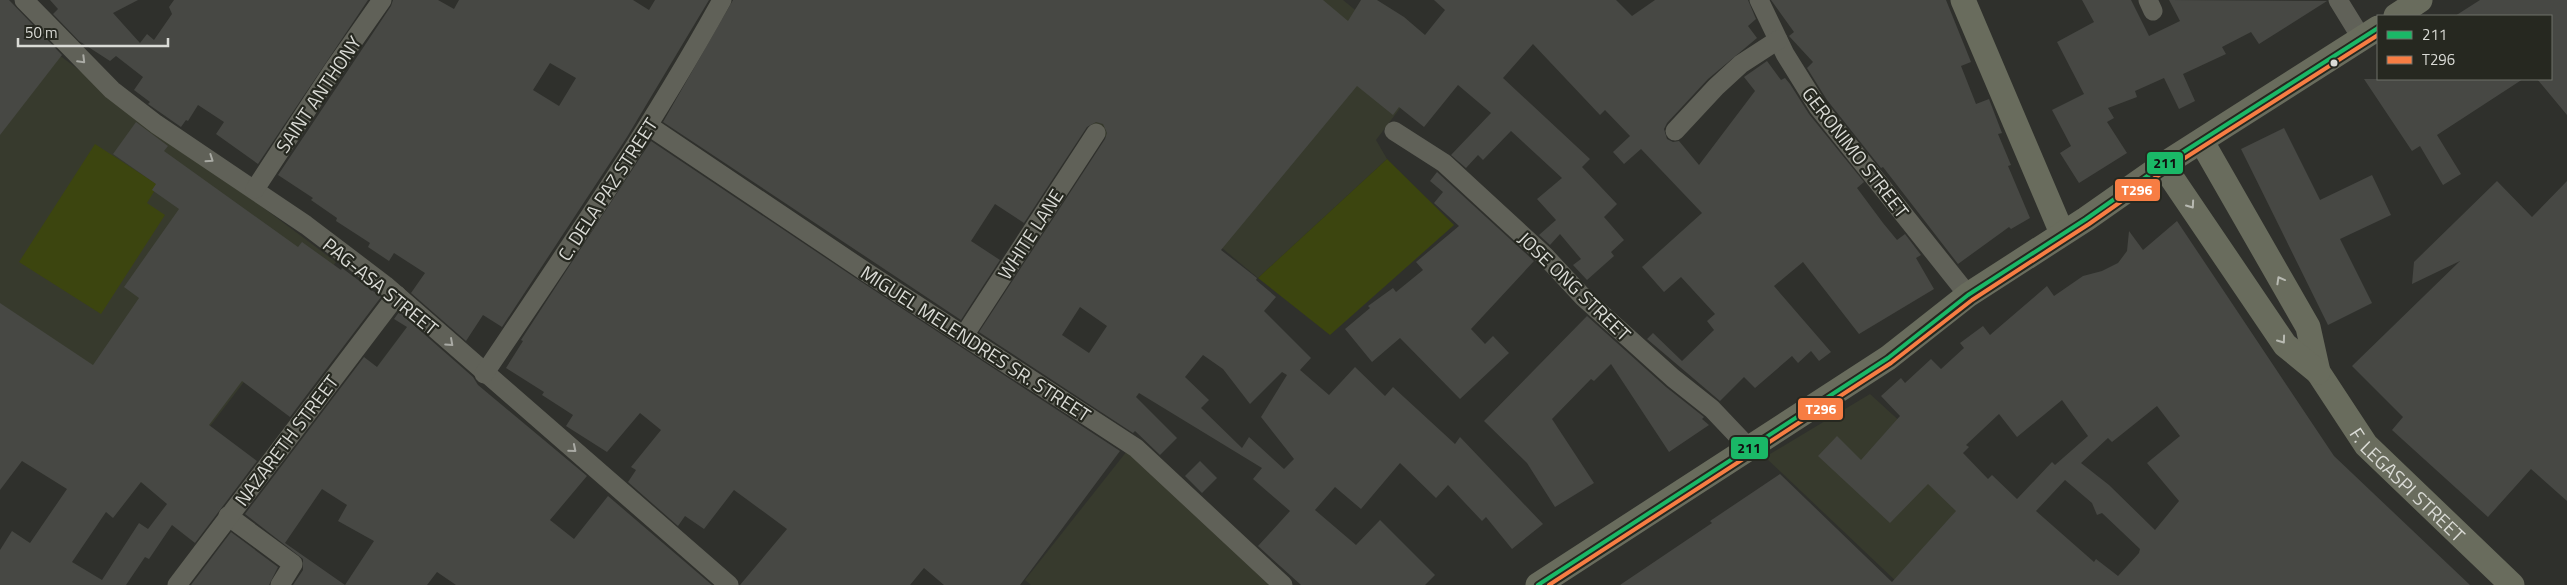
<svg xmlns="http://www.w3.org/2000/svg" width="2567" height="585" font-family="'Titillium Web',sans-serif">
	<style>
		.built { fill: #373a2d }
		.green { fill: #3c450f }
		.building { fill: #474844; fill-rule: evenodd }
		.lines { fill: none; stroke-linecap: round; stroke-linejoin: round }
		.minor { stroke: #606158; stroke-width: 19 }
		.major { stroke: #696c5d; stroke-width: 25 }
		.bus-1-casing { stroke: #262820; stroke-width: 8 }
		.bus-2-casing { stroke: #262820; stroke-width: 8 }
		.bus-1 { stroke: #1ab867; stroke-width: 4 }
		.bus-2 { stroke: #f77d43; stroke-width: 4 }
		.oneway { stroke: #a9aaa4 }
		.oneway2 { stroke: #b8bab2 }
		.bus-dot { fill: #dadbd6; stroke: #262820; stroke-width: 2 }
		.labels { text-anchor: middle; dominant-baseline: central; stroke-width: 4.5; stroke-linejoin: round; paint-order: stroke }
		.street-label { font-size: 19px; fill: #dadbd6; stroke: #262820 }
		.line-badge { stroke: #262820; stroke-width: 2 }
		.badge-label { font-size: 14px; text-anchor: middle; font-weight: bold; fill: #fff }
		.pale-badge-label { font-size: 14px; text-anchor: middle; font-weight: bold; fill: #111 }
	</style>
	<rect width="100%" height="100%" fill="#2f302c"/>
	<g class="built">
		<polygon points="914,0 1343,0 1429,70 1376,140 1387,159 1258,278 1168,203 1168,191 1047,86"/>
		<polygon points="31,34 336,262 158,494 0,385 0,73"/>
		<polygon points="1870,394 1975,490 1900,585 1765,457"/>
		<polygon points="1127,451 1271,585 1031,585 1025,580"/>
	</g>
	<g class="green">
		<polygon points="95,144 158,185 147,203 165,215 101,314 19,262"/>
		<polygon points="1387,159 1454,225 1330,335 1258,278"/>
	</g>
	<g class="building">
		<polygon points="0,0 9,0 62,55 0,135"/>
		<polygon points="50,0 138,0 113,13 140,43 147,34 154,40 172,14 169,7 174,0 368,0 258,164 216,134 224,122 198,105 188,121 186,120 181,127 148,104 150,102 134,90 143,77 116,56 110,61 79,41 53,14 58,9"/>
		<path d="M393,0H438L454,9L459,0H633L649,10L655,0H709L627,137L502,327L483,315L466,341L411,293L425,273L394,253L389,261L368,247L370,243L336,221L337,218L311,200L313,198L278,175L391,6ZM550,63L576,78L559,106L533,90Z"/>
		<path d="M733,0H1323L1348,21L1361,0H1377L1404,17L1425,35L1445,10L1434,0H1616L1632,16L1655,0H1748L1756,19L1748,26L1757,38L1708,79L1667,123L1664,129L1667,139L1673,142L1679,141L1699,165L1755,91L1744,77L1767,61L1781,80L1785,78L1790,84L1809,114L1864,182L1857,188L1883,223L1897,240L1905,234L1921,255L1916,258L1934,289L1859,334L1803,262L1774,286L1831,352L1819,361L1811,351L1798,363L1792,356L1755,388L1744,377L1720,401L1647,339L1653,333L1682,361L1714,330L1707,321L1715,314L1681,277L1664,292L1642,267L1702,213L1641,149L1624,164L1613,152L1630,136L1605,110L1600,115L1533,44L1503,78L1590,159L1582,167L1617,204L1604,217L1624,240L1611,252L1614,256L1587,280L1573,265L1581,259L1560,234L1550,245L1539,235L1556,220L1537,199L1562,178L1511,131L1483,160L1478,155L1466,168L1451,155L1491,113L1458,85L1424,127L1399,107L1393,115L1357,86L1221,250L1257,278L1256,280L1276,297L1264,311L1311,358L1300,370L1329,395L1355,367L1385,396L1393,387L1455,444L1460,437L1543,524L1512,549L1486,517L1482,521L1448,485L1436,498L1400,463L1361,509L1335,487L1315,510L1356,545L1380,520L1435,575L1425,585H1301L1258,546L1290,511L1253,479L1262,468L1139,393L1136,397L1177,438L1160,455L1135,431L1133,433L979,332L1105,139L1107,133L1103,124L1096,122L1087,127L1024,223L995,204L971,241L1000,260L961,320L663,122ZM1080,307L1107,326L1089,353L1062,335ZM1203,355L1223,369L1250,404L1282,372L1287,375L1261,417L1294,459L1284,469L1249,437L1242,448L1201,408L1209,400L1185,377Z"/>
		<polygon points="1771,0 1946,0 1971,62 1961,66 1976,104 1989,99 2002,133 1998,134 2011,165 2008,166 2030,218 2011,229 2009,227 1958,264 1883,167 1881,168 1827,100 1807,68 1813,62 1789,36 1794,32"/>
		<polygon points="2082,0 2131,0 2149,36 2180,21 2169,0 2327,1 2259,44 2251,32 2222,47 2226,54 2183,74 2195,101 2179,109 2164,78 2135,91 2137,97 2108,108 2114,118 2107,122 2127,153 2079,183 2060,153 2071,146 2052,110 2084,94 2057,42 2094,22"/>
		<polygon points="2480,0 2567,0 2567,115 2537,79 2551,79 2551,16 2455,16"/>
		<polygon points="2364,79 2523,79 2437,135 2461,174 2443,185 2420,146 2412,151"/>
		<path d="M136,122L168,146L164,151L298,247L302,242L341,270L342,268L381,297L290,417L242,381L209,425L257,461L195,543L172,525L149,559L145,557L126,585H0V550L12,531L30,543L67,489L22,461L0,490V303L93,365L139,298L124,287L179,209L152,190L156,184L113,154ZM141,482L167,504L148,529L139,523L102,580L72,562L106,512L113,518Z"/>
		<polygon points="2284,128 2320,200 2372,175 2391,215 2340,239 2372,303 2328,325 2241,149"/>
		<polygon points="651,141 860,281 1120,451 1020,585 944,585 924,568 910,585 740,585 787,529 734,490 704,529 685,516 678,526 628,482 636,470 631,467 661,430 640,413 607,452 566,426 573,415 542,395 544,392 506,368 523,341 521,340"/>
		<polygon points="1437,172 1534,261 1471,329 1485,344 1493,336 1509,353 1460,399 1400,338 1372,362 1345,329 1370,308 1368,306 1393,288 1396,292 1423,270 1416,262 1459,226 1434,203 1443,192 1430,181"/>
		<polygon points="2497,181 2532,217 2567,181 2567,501 2531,469 2488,517 2392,430 2403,417 2352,366 2460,261 2412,284 2414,262"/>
		<path d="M2177,221L2334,456L2470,585H1620L1712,523L1710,521L1780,474L1892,582L1956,511L1928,484L1890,523L1818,456L1837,436L1861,460L1900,416L1881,396L1901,378L1905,383L1931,359L1941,369L1964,348L1960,343L1983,326L1990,335L2047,286L2054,296L2083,276L2102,271L2118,263L2127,251L2129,231L2143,250ZM2062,400L2088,436L2055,465L2052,462L2017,499L1992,475L1988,479L1963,453L1969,447L1966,445L1999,414L2017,437ZM2157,406L2180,436L2147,463L2179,501L2155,530L2109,485L2081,463L2108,438L2112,442ZM2065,480L2092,503L2097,515L2102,513L2140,549L2139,553L2118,576L2096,559L2094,562L2036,511Z"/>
		<path d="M399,312L473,377L478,385L587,476L550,520L574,539L608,496L712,585H456L437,572L427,585H293L303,570V559L245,514L364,357L377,367L407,327L394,319ZM322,489L347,505L338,521L374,541L345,585L285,543Z"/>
		<polygon points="1587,316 1666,387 1704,417 1702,419 1709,425 1669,452 1611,364 1594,381 1591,379 1552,419 1594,483 1555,507 1527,463 1484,421"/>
		<polygon points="1200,461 1217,478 1202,493 1185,476"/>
		<polygon points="231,532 278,567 269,585 191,585"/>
	</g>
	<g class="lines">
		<g class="minor">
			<polyline points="24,0 112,90 156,124 306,225 385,285 729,585"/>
			<polyline points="1759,0 1785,54 1818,107 1968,295"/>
			<polyline points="2148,0 2153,11"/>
			<polyline points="2338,0 2362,39"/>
			<polyline points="649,126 866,272 1136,448 1283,585"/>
			<polyline points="1394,131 1444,163 1545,256 1584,298 1673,378 1712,409 1750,449"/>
			<polyline points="1675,131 1716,87 1741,64 1778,40"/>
			<polyline points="255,189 333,70 382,0"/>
			<polyline points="965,334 1096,133"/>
			<path d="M484,374C567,251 650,130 722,0"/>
			<polyline points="228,516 293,564 280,585"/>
			<polyline points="177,585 397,295"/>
		</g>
		<g class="major">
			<polyline points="1963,0 2062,233"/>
			<polyline points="2396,16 2420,0"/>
			<path id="s1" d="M2202,142L2308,327L2318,372L2366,445L2512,585"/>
			<polyline points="2163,165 2285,345 2318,372"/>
			<polyline points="1538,585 1888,358 1968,295 2086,219 2163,165 2378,28"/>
		</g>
		<g class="bus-1-casing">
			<polyline id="bus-1" points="1538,585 1888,358 1968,295 2086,219 2163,165 2378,28"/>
		</g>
		<g class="bus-2-casing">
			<polyline id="bus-2" points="1549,585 1891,363 1972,300 2089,224 2166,170 2378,35"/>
		</g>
		<use href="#bus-1" class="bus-1"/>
		<use href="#bus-2" class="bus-2"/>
	</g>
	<defs><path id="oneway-chevron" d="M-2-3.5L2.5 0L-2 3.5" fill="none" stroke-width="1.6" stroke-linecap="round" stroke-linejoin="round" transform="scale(1.25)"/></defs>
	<g class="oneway">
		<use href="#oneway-chevron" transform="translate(82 60) rotate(45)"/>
		<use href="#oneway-chevron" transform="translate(210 159) rotate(34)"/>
		<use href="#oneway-chevron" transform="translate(450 343) rotate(42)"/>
		<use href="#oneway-chevron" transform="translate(573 449) rotate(40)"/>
	</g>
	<g class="oneway2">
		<use href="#oneway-chevron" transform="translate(2191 205) rotate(55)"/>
		<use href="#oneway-chevron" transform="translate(2280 280) rotate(-119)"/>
		<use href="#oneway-chevron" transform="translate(2282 340) rotate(54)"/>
	</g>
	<circle class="bus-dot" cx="2334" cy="63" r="4.5"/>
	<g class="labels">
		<g class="street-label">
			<text transform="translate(318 94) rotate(-56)">SAINT ANTHONY</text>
			<text transform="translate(1856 152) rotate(52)">GERONIMO STREET</text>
			<text transform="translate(607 189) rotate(-57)">C. DELA PAZ STREET</text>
			<text transform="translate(1030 234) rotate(-57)">WHITE LANE</text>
			<text transform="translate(381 286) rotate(39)">PAG-ASA STREET</text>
			<text transform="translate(1575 286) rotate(44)">JOSE ONG STREET</text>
			<text transform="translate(976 343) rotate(33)">MIGUEL MELENDRES SR. STREET</text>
			<text transform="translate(286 440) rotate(-53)">NAZARETH STREET</text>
			<text stroke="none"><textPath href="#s1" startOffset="404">F. LEGASPI STREET</textPath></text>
		</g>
	</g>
	<g class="line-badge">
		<rect x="2146" y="151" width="38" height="24" rx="5" fill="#1ab867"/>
		<rect x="2114" y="178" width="47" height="24" rx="5" fill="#f77d43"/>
		<rect x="1797" y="397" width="47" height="24" rx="5" fill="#f77d43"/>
		<rect x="1730" y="436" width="39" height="24" rx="5" fill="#1ab867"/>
	</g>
	<g class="badge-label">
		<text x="2137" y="195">T296</text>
		<text x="1821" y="414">T296</text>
	</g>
	<g class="pale-badge-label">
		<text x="2165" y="168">211</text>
		<text x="1749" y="453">211</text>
	</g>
	<rect x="2377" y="15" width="175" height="65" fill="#262820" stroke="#6e7069"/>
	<rect x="2387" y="31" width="25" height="8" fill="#1ab867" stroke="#6e7069"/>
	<text x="2422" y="40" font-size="15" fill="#dadbd6">211</text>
	<rect x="2387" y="56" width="25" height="8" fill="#f77d43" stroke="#6e7069"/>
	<text x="2422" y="65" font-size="15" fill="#dadbd6">T296</text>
	<path d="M18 38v8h150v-8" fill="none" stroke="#dadbd6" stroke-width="2.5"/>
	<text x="25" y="38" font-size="15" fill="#dadbd6" stroke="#262820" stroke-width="4" paint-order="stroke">50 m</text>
</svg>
